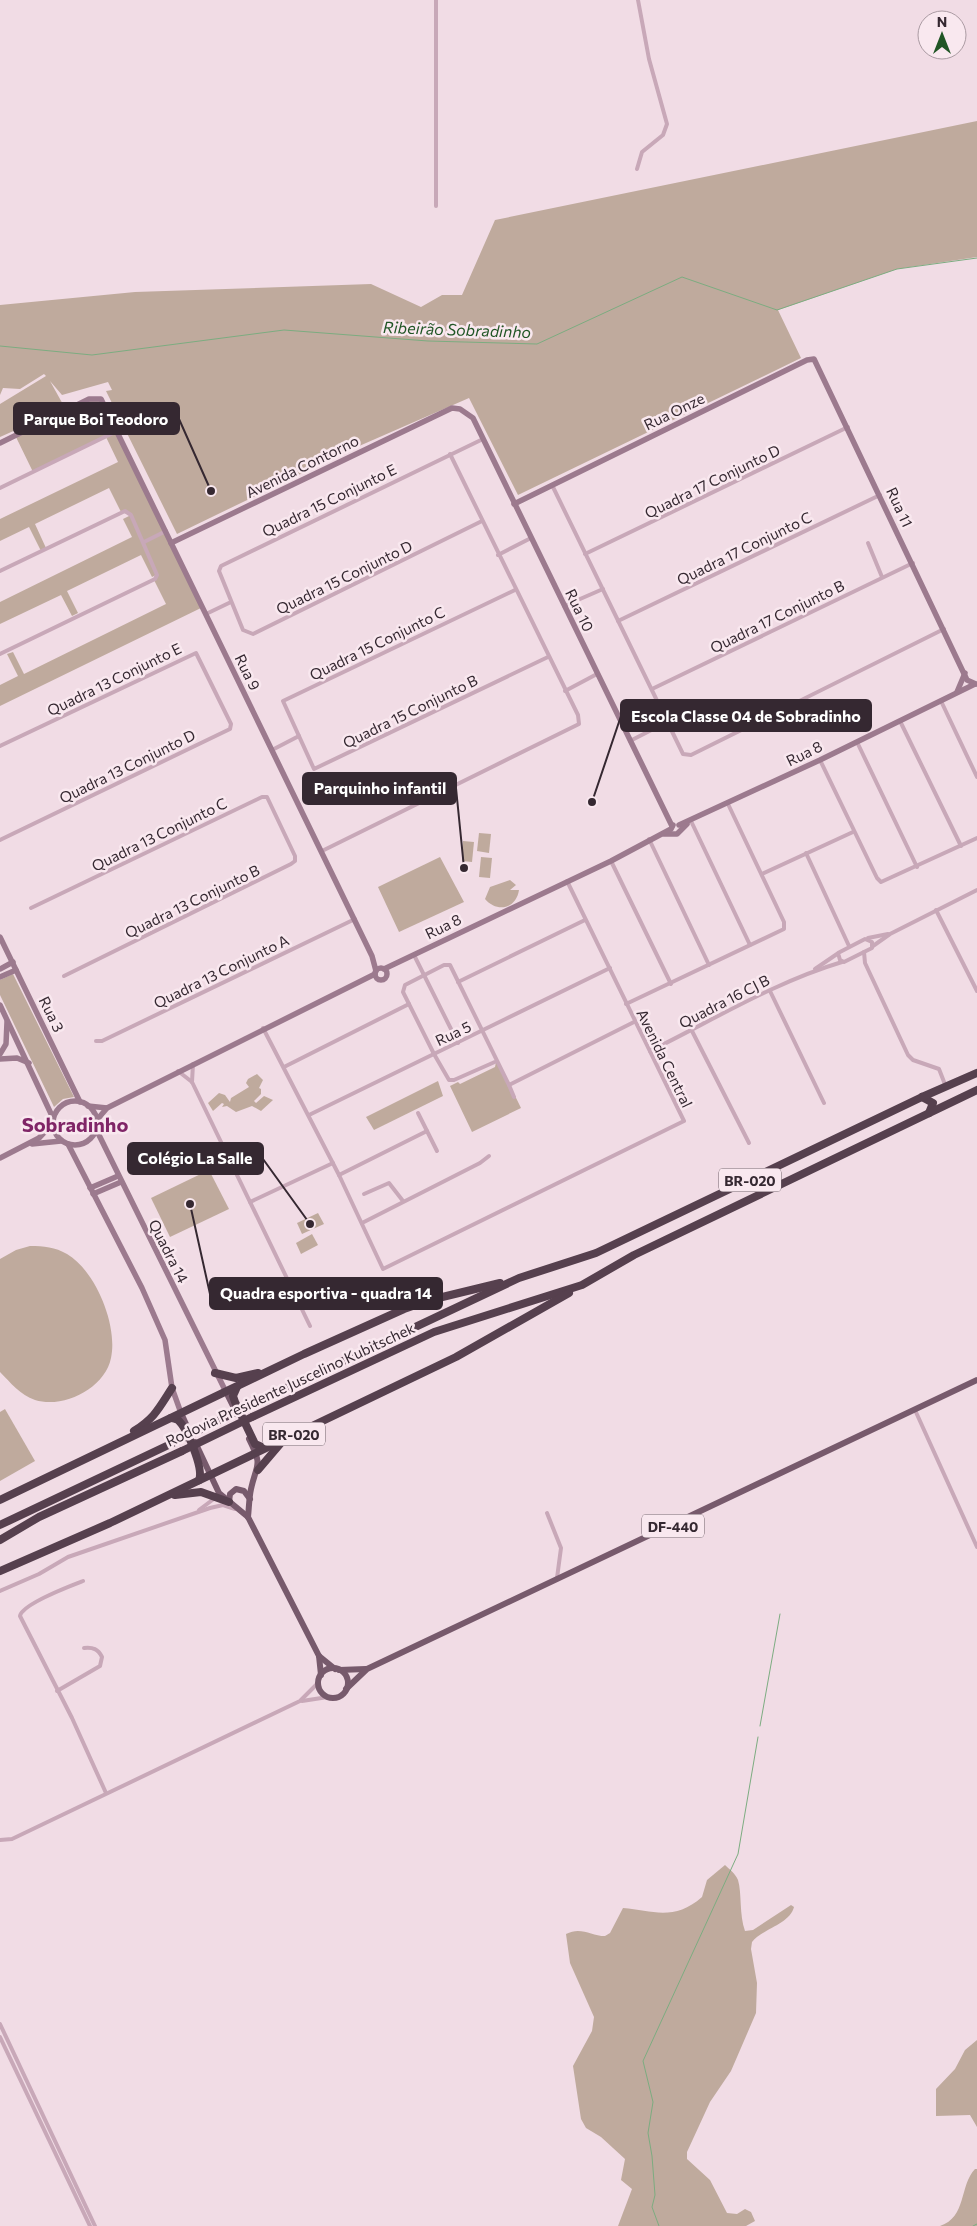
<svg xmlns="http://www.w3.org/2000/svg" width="977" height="2226" font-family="Commissioner,sans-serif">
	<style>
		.green { fill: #bfaa9d }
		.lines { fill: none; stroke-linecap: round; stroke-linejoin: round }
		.stream { stroke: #7cac80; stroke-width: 1 }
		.street { stroke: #c8a8b8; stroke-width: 4 }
		.secondary { stroke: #9c7a8e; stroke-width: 5.5 }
		.primary { stroke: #775a6c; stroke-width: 6 }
		.highway { stroke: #56404e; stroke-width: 8 }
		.highway-bridge { stroke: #56404e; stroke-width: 8 }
		.labels { text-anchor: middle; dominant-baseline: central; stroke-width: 5; stroke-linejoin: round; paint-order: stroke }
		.shield { fill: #f9e8ef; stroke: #70626a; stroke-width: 1 }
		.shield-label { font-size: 14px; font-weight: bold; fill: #352831 }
		.street-label { font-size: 15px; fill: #352831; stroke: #f9e8ef }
		.water-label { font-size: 16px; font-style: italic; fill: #205525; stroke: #f9e8ef }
		.district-label { font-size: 20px; font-weight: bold; fill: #802567; stroke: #f9e8ef }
		.leader { fill: none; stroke: #352831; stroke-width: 2 }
		.callout-dot { fill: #352831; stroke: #f9e8ef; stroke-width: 2 }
		.callout { fill: #352831; stroke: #352831; stroke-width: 2 }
		.callout-label { font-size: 16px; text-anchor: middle; font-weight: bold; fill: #fff }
	</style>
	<rect width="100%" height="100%" fill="#f1dce5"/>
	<g class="green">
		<polygon points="977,121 977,257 897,269 778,310 801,358 518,495 469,398 350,450 177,534 106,391 112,390 108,382 62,395 50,381 65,408 0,437 0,404 46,376 44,374 20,389 3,388 0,395 0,305 135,292 371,284 421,307 442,295 462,295 495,220"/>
		<polygon points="98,397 203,607 0,706 0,685 18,676 7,654 13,652 24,674 166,604 154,580 156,575 152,577 141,555 67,591 78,613 72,616 61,595 0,624 0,602 132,537 123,519 131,515 121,512 109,488 35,524 46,548 41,551 29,527 0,541 0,519 118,462 106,437 33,472 15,435"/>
		<polygon points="479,833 491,834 489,853 477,851"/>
		<polygon points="463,841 474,842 472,862 462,861"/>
		<polygon points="440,857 464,902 399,932 378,887"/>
		<polygon points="481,857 492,858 490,878 479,877"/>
		<path d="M510,880L516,885L510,890H519C516,909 497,913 485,899L490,887Z"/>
		<polygon points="13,974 74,1097 63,1099 54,1107 0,995 0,980"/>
		<polygon points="496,1062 500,1065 521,1108 472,1132 450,1086 458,1082 460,1084 495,1067"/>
		<polygon points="257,1074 263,1080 259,1088 261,1089 261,1094 254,1101 256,1103 264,1096 273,1100 261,1111 252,1106 236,1112 227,1106 222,1107 224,1104 222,1103 213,1111 208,1103 219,1093 225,1095 230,1102 231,1098 249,1087 246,1083 248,1079"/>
		<polygon points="438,1081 443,1096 374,1130 366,1117"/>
		<polygon points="209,1170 229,1209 170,1237 151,1198"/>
		<polygon points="318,1213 324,1224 302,1234 297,1223"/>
		<polygon points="312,1234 318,1245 301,1254 296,1243"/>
		<path d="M30,1246C44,1246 55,1247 67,1254C96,1271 118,1326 111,1358C105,1388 64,1409 35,1400C20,1395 11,1383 0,1372V1259L16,1250Z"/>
		<polygon points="5,1409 35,1461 0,1481 0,1412"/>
		<path d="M725,1865C730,1870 735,1873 738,1880C742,1893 739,1915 745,1931L753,1930L788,1907L791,1905L794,1907C790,1924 762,1929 752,1942L751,1949L757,1983L756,2013L731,2071L710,2102L687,2152V2159L710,2180L727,2213L737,2214L745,2209L751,2212L755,2221L746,2226H618L632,2189L621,2180L625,2159L601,2137L586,2128L581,2119L573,2066L592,2031L594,2017L570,1963L566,1934C581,1926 591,1936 605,1936L610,1933L623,1908C653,1911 675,1921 702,1897L707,1880Z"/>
		<polygon points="977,2040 977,2127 970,2115 936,2116 936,2089 955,2069 965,2050"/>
		<path d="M975,2169H977V2226H940C967,2217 959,2186 975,2169Z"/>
	</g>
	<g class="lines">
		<g class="stream">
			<polyline points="0,346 92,355 284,330 428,341 537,344 682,277 777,310 897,269 977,258"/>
			<polyline points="760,1726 780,1614"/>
			<polyline points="659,2226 652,2207 655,2195 652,2156 648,2133 653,2102 643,2061 738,1854 758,1737"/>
			<polyline points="973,2226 977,2224"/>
		</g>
		<g class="street">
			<polyline points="436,0 436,206"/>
			<polyline points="637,169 642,152 663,135 667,124 649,59 638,0"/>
			<polyline points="552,485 683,754 691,755 944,629"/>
			<polyline points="0,488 117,431"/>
			<polyline points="482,521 253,634 243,630 219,571 221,566 483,439"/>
			<polyline points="144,542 166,531"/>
			<polyline points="868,543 882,577"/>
			<polyline points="585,554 848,427"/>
			<polyline points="498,555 531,538"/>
			<polyline points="0,571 125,511 131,515 157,575 155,579 0,654"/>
			<polyline points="515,590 283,701 314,769 548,657"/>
			<polyline points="564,606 603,589"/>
			<polyline points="206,614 231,602"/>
			<polyline points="618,621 880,495"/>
			<polyline points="652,689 913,563"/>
			<polyline points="565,691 597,674"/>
			<polyline points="941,701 977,777"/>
			<polyline points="900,721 961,846"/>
			<polyline points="630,741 667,722"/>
			<polyline points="857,742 917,867"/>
			<polyline points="0,746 196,653 231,724 230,729 0,840"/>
			<polyline points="272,750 299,736"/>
			<polyline points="820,760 877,878 881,882 977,838"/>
			<polyline points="691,821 750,945"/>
			<polyline points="649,839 709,965"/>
			<polyline points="322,851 579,724 578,715 450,454"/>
			<polyline points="806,853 849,946"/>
			<polyline points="611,861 671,984"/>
			<polyline points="762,874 853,832"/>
			<polyline points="31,908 262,797 267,797 295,856 295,861 291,864 64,976"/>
			<polyline points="936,910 977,991"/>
			<polyline points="868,938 888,934"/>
			<polygon points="865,939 872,942 872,948 844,962 840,960 838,953"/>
			<polyline points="873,946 890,934 977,890"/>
			<polyline points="864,952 865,963 908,1055 913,1060 939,1069 946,1087"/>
			<polyline points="414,955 458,1043"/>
			<polyline points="815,969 837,954"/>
			<polyline points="458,982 585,920"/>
			<polyline points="770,991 824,1103"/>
			<polyline points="626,1004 784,929 784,922 728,804"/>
			<polyline points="263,1028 339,1175 383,1269 684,1121 567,881"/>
			<polyline points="692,1031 749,1143"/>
			<polyline points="96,1041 102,1041 355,919"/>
			<path d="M650,1051C713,1020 775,982 842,962"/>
			<polyline points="497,1061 454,1080 449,1080 434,1054 403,992 405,985 444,965 450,965 509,1085 514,1097"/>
			<polyline points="284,1067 409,1004"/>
			<polyline points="178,1071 192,1082"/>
			<polyline points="192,1082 310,1326"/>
			<polyline points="192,1082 193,1064"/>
			<polyline points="509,1085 634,1022"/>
			<polyline points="418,1113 437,1151"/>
			<polyline points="309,1115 610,968"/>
			<polyline points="339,1175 427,1131"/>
			<polyline points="364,1194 389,1183 403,1201"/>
			<polyline points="250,1202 333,1163"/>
			<polyline points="362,1223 480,1163 489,1156"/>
			<polyline points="915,1410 977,1547"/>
			<polyline points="199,1510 215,1498"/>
			<polyline points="547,1513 561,1548 557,1578"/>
			<path d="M83,1581C70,1586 22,1604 20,1616L72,1718L106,1793"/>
			<polyline points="0,1591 39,1574 68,1557 210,1508 223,1505 235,1509"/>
			<path d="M57,1691L100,1666L102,1657C98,1649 93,1647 84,1648"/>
			<polyline points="302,1701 328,1697"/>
			<polyline points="0,1840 12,1839 300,1701 318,1683"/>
			<polyline points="0,2024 95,2226"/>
			<polyline points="0,2037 90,2226"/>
		</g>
		<g class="secondary">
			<polyline points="0,443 89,399 101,399 372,956 376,971"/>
			<polyline points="514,504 807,360 814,359 967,680 976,684"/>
			<polyline points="171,543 452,408 460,409 473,418 672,826"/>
			<polyline points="957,692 965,673"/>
			<polyline points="679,825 820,760 975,684"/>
			<polyline points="664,834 677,834 687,824"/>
			<polyline points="0,937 80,1102"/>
			<circle cx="381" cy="974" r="6"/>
			<polyline points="0,969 13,962"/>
			<polyline points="384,969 611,861 671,829 673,825"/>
			<polyline points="0,977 16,970"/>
			<polyline points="0,1005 53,1118"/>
			<polyline points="0,1054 6,1044 7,1022"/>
			<polyline points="0,1059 17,1058 29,1063"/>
			<circle cx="75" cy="1123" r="22"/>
			<polyline points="88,1106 107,1108"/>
			<polyline points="96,1121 107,1108 375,974"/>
			<polyline points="96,1129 226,1392"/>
			<polyline points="32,1144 61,1141"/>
			<polyline points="68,1144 142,1288 165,1340 172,1388 181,1413"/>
			<polyline points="0,1158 39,1138 53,1123"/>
			<polyline points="90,1188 118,1176"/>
			<polyline points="93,1194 121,1182"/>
		</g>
		<g class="primary">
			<polyline points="226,1392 235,1410"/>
			<polyline points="181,1413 190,1433"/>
			<polyline points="195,1442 219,1493 248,1517 319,1656 335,1669"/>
			<polyline points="229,1502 230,1494 236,1489 244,1491 250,1499"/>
			<path d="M248,1517C249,1508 249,1498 251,1489C257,1462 263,1467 249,1439"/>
			<polyline points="319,1656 321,1675"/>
			<circle cx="333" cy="1683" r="15"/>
			<polyline points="339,1670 366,1669"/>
			<polyline points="346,1689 367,1669 977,1380"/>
		</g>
		<g class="highway">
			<polyline points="922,1097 933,1103 929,1113"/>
			<polyline points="215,1373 236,1378 258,1373"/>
			<polyline points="237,1387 233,1396 235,1402 255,1444 264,1448"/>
			<polyline points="248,1406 519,1278 596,1253 922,1097 977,1073"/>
			<polyline points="252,1417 434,1332 582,1285 634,1255 977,1090"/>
			<path d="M171,1418C174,1418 176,1419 178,1420C187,1428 204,1469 199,1480"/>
			<path d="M134,1431C155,1418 159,1408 172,1388"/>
			<polyline points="258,1470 281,1443"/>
			<polyline points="175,1495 201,1492 229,1502"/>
			<polyline points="0,1500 304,1354 404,1309 430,1300 500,1283"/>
			<polyline points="0,1525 177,1441"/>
			<polyline points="0,1540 39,1517 182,1451"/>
			<polyline points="0,1571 110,1523 456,1357 569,1293"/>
		</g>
		<g class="highway-bridge">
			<polyline points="177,1441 248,1406"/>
			<polyline points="182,1451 252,1417"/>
		</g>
	</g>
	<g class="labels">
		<g class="shield">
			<rect x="719" y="1168.5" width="62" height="23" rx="4"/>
			<rect x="263" y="1422.5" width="62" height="23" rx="4"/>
			<rect x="642" y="1514.5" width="62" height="23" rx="4"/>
		</g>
		<g class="shield-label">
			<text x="750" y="1180">BR-020</text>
			<text x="294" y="1434">BR-020</text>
			<text x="673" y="1526">DF-440</text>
		</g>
		<g class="street-label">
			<text transform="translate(674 411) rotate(-26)">Rua Onze</text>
			<text transform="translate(302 466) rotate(-26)">Avenida Contorno</text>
			<text transform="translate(712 481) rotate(-26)">Quadra 17 Conjunto D</text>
			<text transform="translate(329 500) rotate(-26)">Quadra 15 Conjunto E</text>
			<text transform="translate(900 507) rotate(65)">Rua 11</text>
			<text transform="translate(744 548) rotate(-26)">Quadra 17 Conjunto C</text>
			<text transform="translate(344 577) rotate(-26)">Quadra 15 Conjunto D</text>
			<text transform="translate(580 610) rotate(64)">Rua 10</text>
			<text transform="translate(777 616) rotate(-26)">Quadra 17 Conjunto B</text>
			<text transform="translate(377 643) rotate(-26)">Quadra 15 Conjunto C</text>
			<text transform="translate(248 672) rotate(64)">Rua 9</text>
			<text transform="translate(114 679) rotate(-26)">Quadra 13 Conjunto E</text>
			<text transform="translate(410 711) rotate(-26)">Quadra 15 Conjunto B</text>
			<text transform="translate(804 753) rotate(-26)">Rua 8</text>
			<text transform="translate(127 766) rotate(-26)">Quadra 13 Conjunto D</text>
			<text transform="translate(159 834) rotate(-26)">Quadra 13 Conjunto C</text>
			<text transform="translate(192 901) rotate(-26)">Quadra 13 Conjunto B</text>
			<text transform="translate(443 926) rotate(-26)">Rua 8</text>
			<text transform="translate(221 971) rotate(-26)">Quadra 13 Conjunto A</text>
			<text transform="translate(724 1001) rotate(-27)">Quadra 16 CJ B</text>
			<text transform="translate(52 1014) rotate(64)">Rua 3</text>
			<text transform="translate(453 1033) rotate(-25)">Rua 5</text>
			<text transform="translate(665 1058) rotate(64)">Avenida Central</text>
			<text transform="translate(169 1251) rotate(63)">Quadra 14</text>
			<text transform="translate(290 1384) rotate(-25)">Rodovia Presidente Juscelino Kubitschek</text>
		</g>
		<g class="water-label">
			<text transform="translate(457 329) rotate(2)">Ribeirão Sobradinho</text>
		</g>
		<g class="district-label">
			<text x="75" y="1124">Sobradinho</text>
		</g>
	</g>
	<path class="leader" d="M211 491L179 419M592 802L621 716M464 868L456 788M310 1224L263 1159M190 1204L210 1294"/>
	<g class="callout-dot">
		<circle cx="211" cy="491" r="5"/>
		<circle cx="592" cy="802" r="5"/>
		<circle cx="464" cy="868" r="5"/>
		<circle cx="310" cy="1224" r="5"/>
		<circle cx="190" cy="1204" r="5"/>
	</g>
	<g class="callout">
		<rect x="14" y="403" width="165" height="31" rx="5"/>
		<rect x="621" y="700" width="250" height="31" rx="5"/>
		<rect x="303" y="773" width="153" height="31" rx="5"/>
		<rect x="128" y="1143" width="135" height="31" rx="5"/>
		<rect x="210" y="1278" width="232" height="31" rx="5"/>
	</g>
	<g class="callout-label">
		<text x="96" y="425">Parque Boi Teodoro</text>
		<text x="746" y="722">Escola Classe 04 de Sobradinho</text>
		<text x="380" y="794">Parquinho infantil</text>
		<text x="195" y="1164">Colégio La Salle</text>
		<text x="326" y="1299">Quadra esportiva - quadra 14</text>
	</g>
	<g transform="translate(942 35)"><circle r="24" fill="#f9e8ef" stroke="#ab9ba3"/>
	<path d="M0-4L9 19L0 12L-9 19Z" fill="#205525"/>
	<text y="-8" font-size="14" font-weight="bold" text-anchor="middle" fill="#352831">N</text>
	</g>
</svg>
